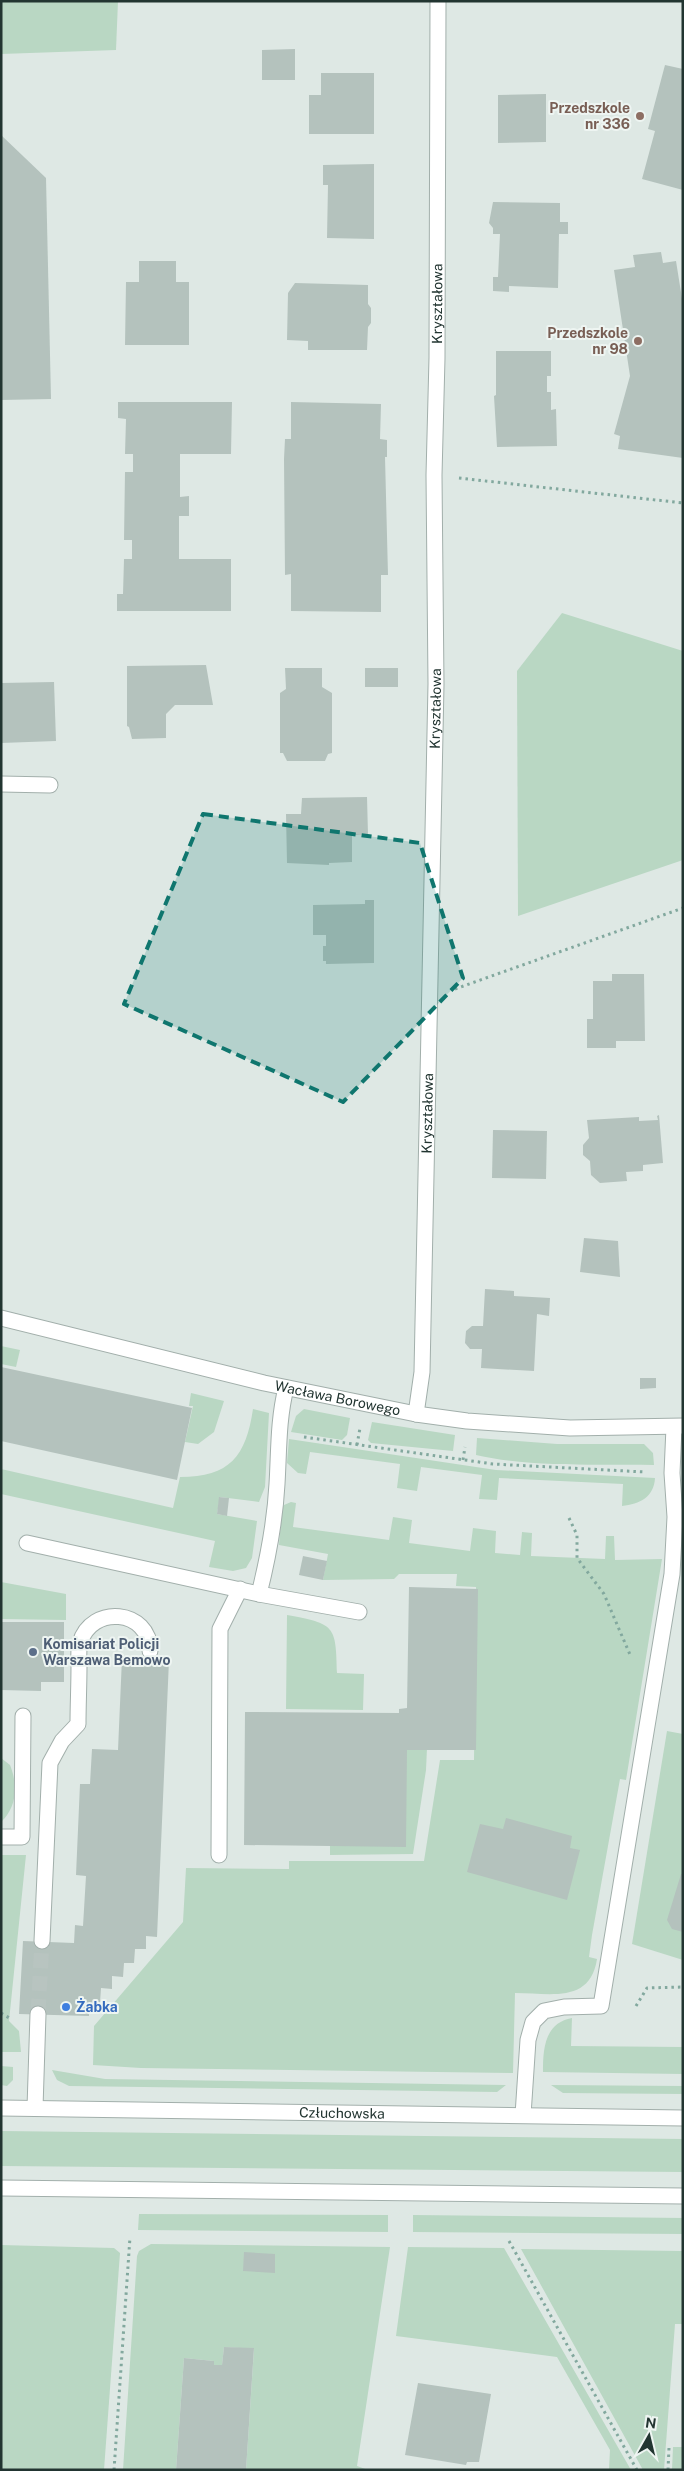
<svg xmlns="http://www.w3.org/2000/svg" width="684" height="2471" font-family="'Public Sans',sans-serif">
	<style>
		.green { fill: #b9d7c3 }
		.building { fill: #b4c2bd }
		.lines { fill: none; stroke-linecap: round; stroke-linejoin: round }
		.minor-tunnel { stroke: #b8c4c0; stroke-width: 15; stroke-dasharray: 15 8; stroke-linecap: butt }
		.minor-casing { stroke: #a2afab; stroke-width: 17 }
		.path { stroke: #82a89e; stroke-width: 3; stroke-dasharray: 2.5 4; stroke-linecap: butt }
		.minor { stroke: #fff; stroke-width: 15 }
		.marked { fill: #0f766e; fill-opacity: 0.2; stroke: #0f766e; stroke-width: 4; stroke-dasharray: 10 6; stroke-linejoin: round }
		.education-dot { fill: #8d6e63; stroke: #eef5f2; stroke-width: 2 }
		.service-dot { fill: #5c6f8a; stroke: #eef5f2; stroke-width: 2 }
		.shop-dot { fill: #3f7fe0; stroke: #eef5f2; stroke-width: 2 }
		.labels { text-anchor: middle; dominant-baseline: central; stroke-width: 4; stroke-linejoin: round; paint-order: stroke }
		.education-label { font-size: 14px; font-weight: bold; fill: #785e54; stroke: #eef5f2; text-anchor: end }
		.street-label { font-size: 14px; fill: #223531; stroke: #eef5f2 }
		.service-label { font-size: 14px; font-weight: bold; fill: #4e5e75; stroke: #eef5f2; text-anchor: start }
		.shop-label { font-size: 14px; font-weight: bold; fill: #366cbe; stroke: #eef5f2; text-anchor: start }
	</style>
	<rect width="100%" height="100%" fill="#dee8e4"/>
	<g class="green">
		<polygon points="1,1 118,1 116,50 1,54"/>
		<polygon points="562,613 683,651 683,860 518,916 517,671"/>
		<polygon points="1,1346 20,1350 16,1367 1,1364"/>
		<polygon points="191,1393 224,1401 214,1432 198,1444 185,1442 193,1406 189,1406"/>
		<path d="M253,1409L269,1413L265,1487L259,1502L220,1497L217,1514L257,1521L252,1558L246,1568L233,1571L209,1567L215,1541L1,1494V1469L173,1508L180,1477C230,1477 246,1456 253,1409Z"/>
		<polygon points="304,1409 350,1418 347,1435 342,1440 291,1432 296,1416"/>
		<polygon points="372,1422 455,1435 453,1451 371,1443 368,1440"/>
		<path d="M477,1438L557,1444H644L653,1453L654,1465C597,1464 532,1468 476,1455Z"/>
		<path d="M289,1439L496,1470L655,1478C654,1497 640,1504 622,1506L623,1484L499,1478L497,1500L479,1499L482,1475L421,1467L417,1491L397,1488L400,1464L310,1452L306,1474L298,1473L287,1463Z"/>
		<path d="M291,1502L296,1503L293,1527L389,1540L393,1517L412,1520L409,1543L470,1551L473,1528L496,1531L495,1553L520,1555L522,1532L532,1533L531,1556L605,1559L606,1536H614L615,1560L662,1559L626,1780L620,1779L592,1935L589,1957L597,1959C590,2004 550,1993 515,1993L513,2073L141,2068L93,2065L94,2026L183,1922L186,1868L289,1869V1861H424L440,1760H474L476,1587L456,1586L457,1574H399L394,1579L323,1580L328,1554L279,1545L282,1508L284,1505Z"/>
		<polygon points="1,1582 66,1594 66,1620 1,1619"/>
		<path d="M287,1615C335,1624 336,1625 337,1673L364,1674L363,1710L286,1709Z"/>
		<polygon points="667,1731 683,1734 683,1960 632,1944"/>
		<polygon points="403,1748 427,1748 426,1770 413,1854 330,1855 330,1844"/>
		<path d="M1,1758L10,1765C18,1785 17,1807 1,1822Z"/>
		<polygon points="1,1855 26,1855 9,2021 19,2031 21,2052 1,2052"/>
		<path d="M572,2018L571,2046L683,2047V2074L543,2072C543,2050 544,2023 572,2018Z"/>
		<polygon points="1,2066 13,2067 13,2080 7,2086 1,2085"/>
		<polygon points="52,2070 105,2079 506,2085 497,2092 69,2086 57,2080"/>
		<polygon points="551,2085 683,2086 683,2094 563,2093"/>
		<polygon points="1,2131 683,2139 683,2172 1,2166"/>
		<polygon points="139,2214 388,2215 388,2232 138,2230"/>
		<polygon points="413,2215 683,2218 683,2234 413,2232"/>
		<polygon points="151,2244 390,2247 357,2466 368,2470 246,2470 254,2349 224,2347 222,2365 214,2365 214,2361 184,2358 176,2470 123,2470 137,2256 139,2251"/>
		<polygon points="1,2245 114,2248 120,2253 104,2470 1,2470"/>
		<polygon points="408,2247 504,2248 631,2470 609,2470 610,2450 557,2357 396,2336"/>
		<polygon points="521,2249 683,2251 683,2324 675,2324 664,2470 643,2470"/>
		<polygon points="673,2447 683,2447 683,2470 672,2470"/>
	</g>
	<g class="building">
		<polygon points="295,49 295,80 262,80 262,50"/>
		<polygon points="665,65 683,69 683,190 642,179 655,131 648,129"/>
		<polygon points="321,73 374,73 374,134 309,134 309,95 321,95"/>
		<polygon points="546,94 546,142 498,143 498,95"/>
		<polygon points="1,135 46,178 51,399 1,400"/>
		<polygon points="374,164 374,239 327,238 328,185 323,185 323,165"/>
		<polygon points="493,202 560,203 560,222 568,222 568,234 559,234 558,288 509,286 509,292 493,291 493,277 498,277 500,234 493,234 493,228 489,223"/>
		<polygon points="661,252 663,263 676,261 683,305 683,458 618,449 620,436 614,434 630,376 614,270 635,267 633,255"/>
		<polygon points="139,261 176,261 176,282 189,282 189,345 125,345 126,282 139,282"/>
		<polygon points="295,283 368,285 368,304 371,308 371,323 368,327 367,350 308,350 308,341 287,340 288,293"/>
		<polygon points="496,351 551,351 551,376 547,376 547,392 551,392 551,410 556,409 557,446 497,447 494,396 496,395"/>
		<polygon points="118,402 232,402 231,454 180,454 180,497 189,496 189,516 179,516 179,559 231,559 231,611 117,611 117,594 123,594 124,559 132,559 132,540 124,540 125,472 133,472 133,454 125,454 126,419 118,418"/>
		<polygon points="291,402 381,404 380,439 387,440 387,457 385,457 388,575 381,575 381,612 291,611 291,574 285,575 284,459 285,439 291,439"/>
		<polygon points="206,665 213,705 175,705 166,714 166,738 132,739 129,727 127,726 127,666"/>
		<polygon points="285,668 322,668 322,687 332,693 332,753 328,754 325,761 287,761 283,753 280,753 280,693 286,689"/>
		<rect x="365" y="668" width="33" height="19"/>
		<polygon points="54,682 56,741 1,743 1,683"/>
		<polygon points="367,797 368,835 352,835 352,862 329,863 329,865 287,863 286,814 301,814 302,798"/>
		<polygon points="365,900 374,900 374,963 326,964 326,961 323,961 323,946 326,946 326,935 313,935 313,905 365,904"/>
		<polygon points="612,974 644,974 645,1041 616,1041 616,1048 587,1048 587,1019 593,1019 593,981 612,981"/>
		<polygon points="659,1115 663,1163 643,1165 643,1171 626,1172 627,1181 600,1183 591,1175 590,1161 583,1155 583,1145 589,1138 587,1120 639,1117 639,1121 658,1120 657,1116"/>
		<polygon points="493,1130 547,1131 546,1179 492,1178"/>
		<polygon points="584,1238 618,1241 620,1277 580,1272"/>
		<polygon points="485,1289 514,1291 514,1296 550,1298 549,1316 537,1314 534,1371 481,1368 482,1349 470,1349 465,1343 466,1331 472,1326 483,1326"/>
		<polygon points="1,1367 192,1408 177,1480 1,1441"/>
		<polygon points="640,1378 656,1378 656,1388 640,1389"/>
		<polygon points="219,1497 229,1498 227,1516 217,1514"/>
		<polygon points="303,1556 327,1561 323,1580 299,1575"/>
		<polygon points="409,1587 478,1589 476,1750 407,1750 406,1847 244,1845 245,1712 399,1713 399,1709 407,1708"/>
		<polygon points="1,1622 64,1622 64,1682 41,1682 41,1691 1,1690"/>
		<polygon points="122,1658 169,1660 157,1937 146,1936 146,1949 135,1949 134,1963 124,1963 123,1977 112,1976 112,1989 101,1988 100,2003 89,2003 89,2016 19,2014 23,1941 74,1943 75,1925 83,1926 86,1876 76,1875 80,1784 90,1784 92,1749 118,1750"/>
		<polygon points="506,1818 572,1836 570,1848 580,1850 567,1900 467,1872 480,1824 503,1829"/>
		<polygon points="681,1874 683,1874 683,1932 672,1929 667,1920"/>
		<polygon points="244,2252 275,2254 275,2273 243,2271"/>
		<polygon points="224,2347 254,2348 246,2470 176,2470 184,2358 214,2361 214,2365 222,2365"/>
		<polygon points="418,2383 491,2394 479,2462 467,2462 466,2465 405,2455"/>
	</g>
	<g class="lines">
		<polyline class="minor-tunnel" points="38,2014 42,1941"/>
		<g class="minor-casing">
			<g id="minor">
				<polyline points="1,784 50,785"/>
				<path id="s1" d="M1,1318L264,1383L416,1414L467,1421L570,1428L683,1426"/>
				<path id="s2" d="M416,1414L422,1372L436,684L434,475L437,358L438,1"/>
				<polyline points="27,1543 259,1594 359,1612"/>
				<path d="M259,1594C268,1558 275,1521 277,1484C279,1451 278,1420 286,1388"/>
				<polyline points="1,1837 22,1837 23,1716"/>
				<polyline points="219,1855 220,1629 240,1589"/>
				<path d="M42,1941L50,1763L62,1741L78,1724C78,1705 79,1686 79,1666C79,1659 78,1650 80,1643C91,1604 150,1609 150,1651"/>
				<path id="s3" d="M1,2108L683,2118"/>
				<polyline points="35,2108 38,2014"/>
				<polyline points="523,2115 528,2040 533,2022 544,2011 564,2007 601,2006 672,1574 675,1517 672,1473 674,1427"/>
				<polyline points="1,2188 683,2196"/>
			</g>
		</g>
		<g class="path">
			<polyline points="459,478 683,503"/>
			<polyline points="455,989 683,908"/>
			<polyline points="304,1437 493,1464 645,1472"/>
			<polyline points="357,1445 360,1428"/>
			<polyline points="463,1460 465,1447"/>
			<polyline points="569,1518 577,1535 577,1558 604,1594 631,1657"/>
			<polyline points="636,2006 647,1988 683,1987"/>
			<polyline points="1,2013 11,2019"/>
			<polyline points="509,2241 637,2470"/>
			<polyline points="114,2470 130,2237"/>
			<polyline points="668,2470 669,2448"/>
		</g>
		<use href="#minor" class="minor"/>
	</g>
	<path class="marked" d="M203,814L420,843L463,978L343,1102L124,1004Z"/>
	<g class="education-dot">
		<circle cx="640" cy="116" r="5"/>
		<circle cx="638" cy="341" r="5"/>
	</g>
	<circle class="service-dot" cx="33" cy="1652" r="5"/>
	<circle class="shop-dot" cx="66" cy="2007" r="5"/>
	<g class="labels">
		<g class="education-label">
			<text x="630" y="108">Przedszkole<tspan x="630" dy="16">nr 336</tspan></text>
			<text x="628" y="333">Przedszkole<tspan x="628" dy="16">nr 98</tspan></text>
		</g>
		<g class="street-label">
			<text stroke="none"><textPath href="#s2" startOffset="1111">Kryształowa</textPath></text>
			<text stroke="none"><textPath href="#s2" startOffset="706">Kryształowa</textPath></text>
			<text stroke="none"><textPath href="#s2" startOffset="301">Kryształowa</textPath></text>
			<text stroke="none"><textPath href="#s1" startOffset="346">Wacława Borowego</textPath></text>
			<text stroke="none"><textPath href="#s3" startOffset="341">Człuchowska</textPath></text>
		</g>
		<g class="service-label">
			<text x="43" y="1644">Komisariat Policji<tspan x="43" dy="16">Warszawa Bemowo</tspan></text>
		</g>
		<g class="shop-label">
			<text x="76" y="2007">Żabka</text>
		</g>
	</g>
	<rect width="684" height="2471" fill="none" stroke="#223531" stroke-width="5"/>
	<g transform="translate(649 2436) rotate(8)" stroke="#eef5f2" stroke-width="4" paint-order="stroke">
	<path d="M0-4L9 19L0 12L-9 19Z" fill="#223531"/>
	<text y="-8" font-size="14" font-weight="bold" text-anchor="middle" fill="#223531">N</text>
	</g>
</svg>
